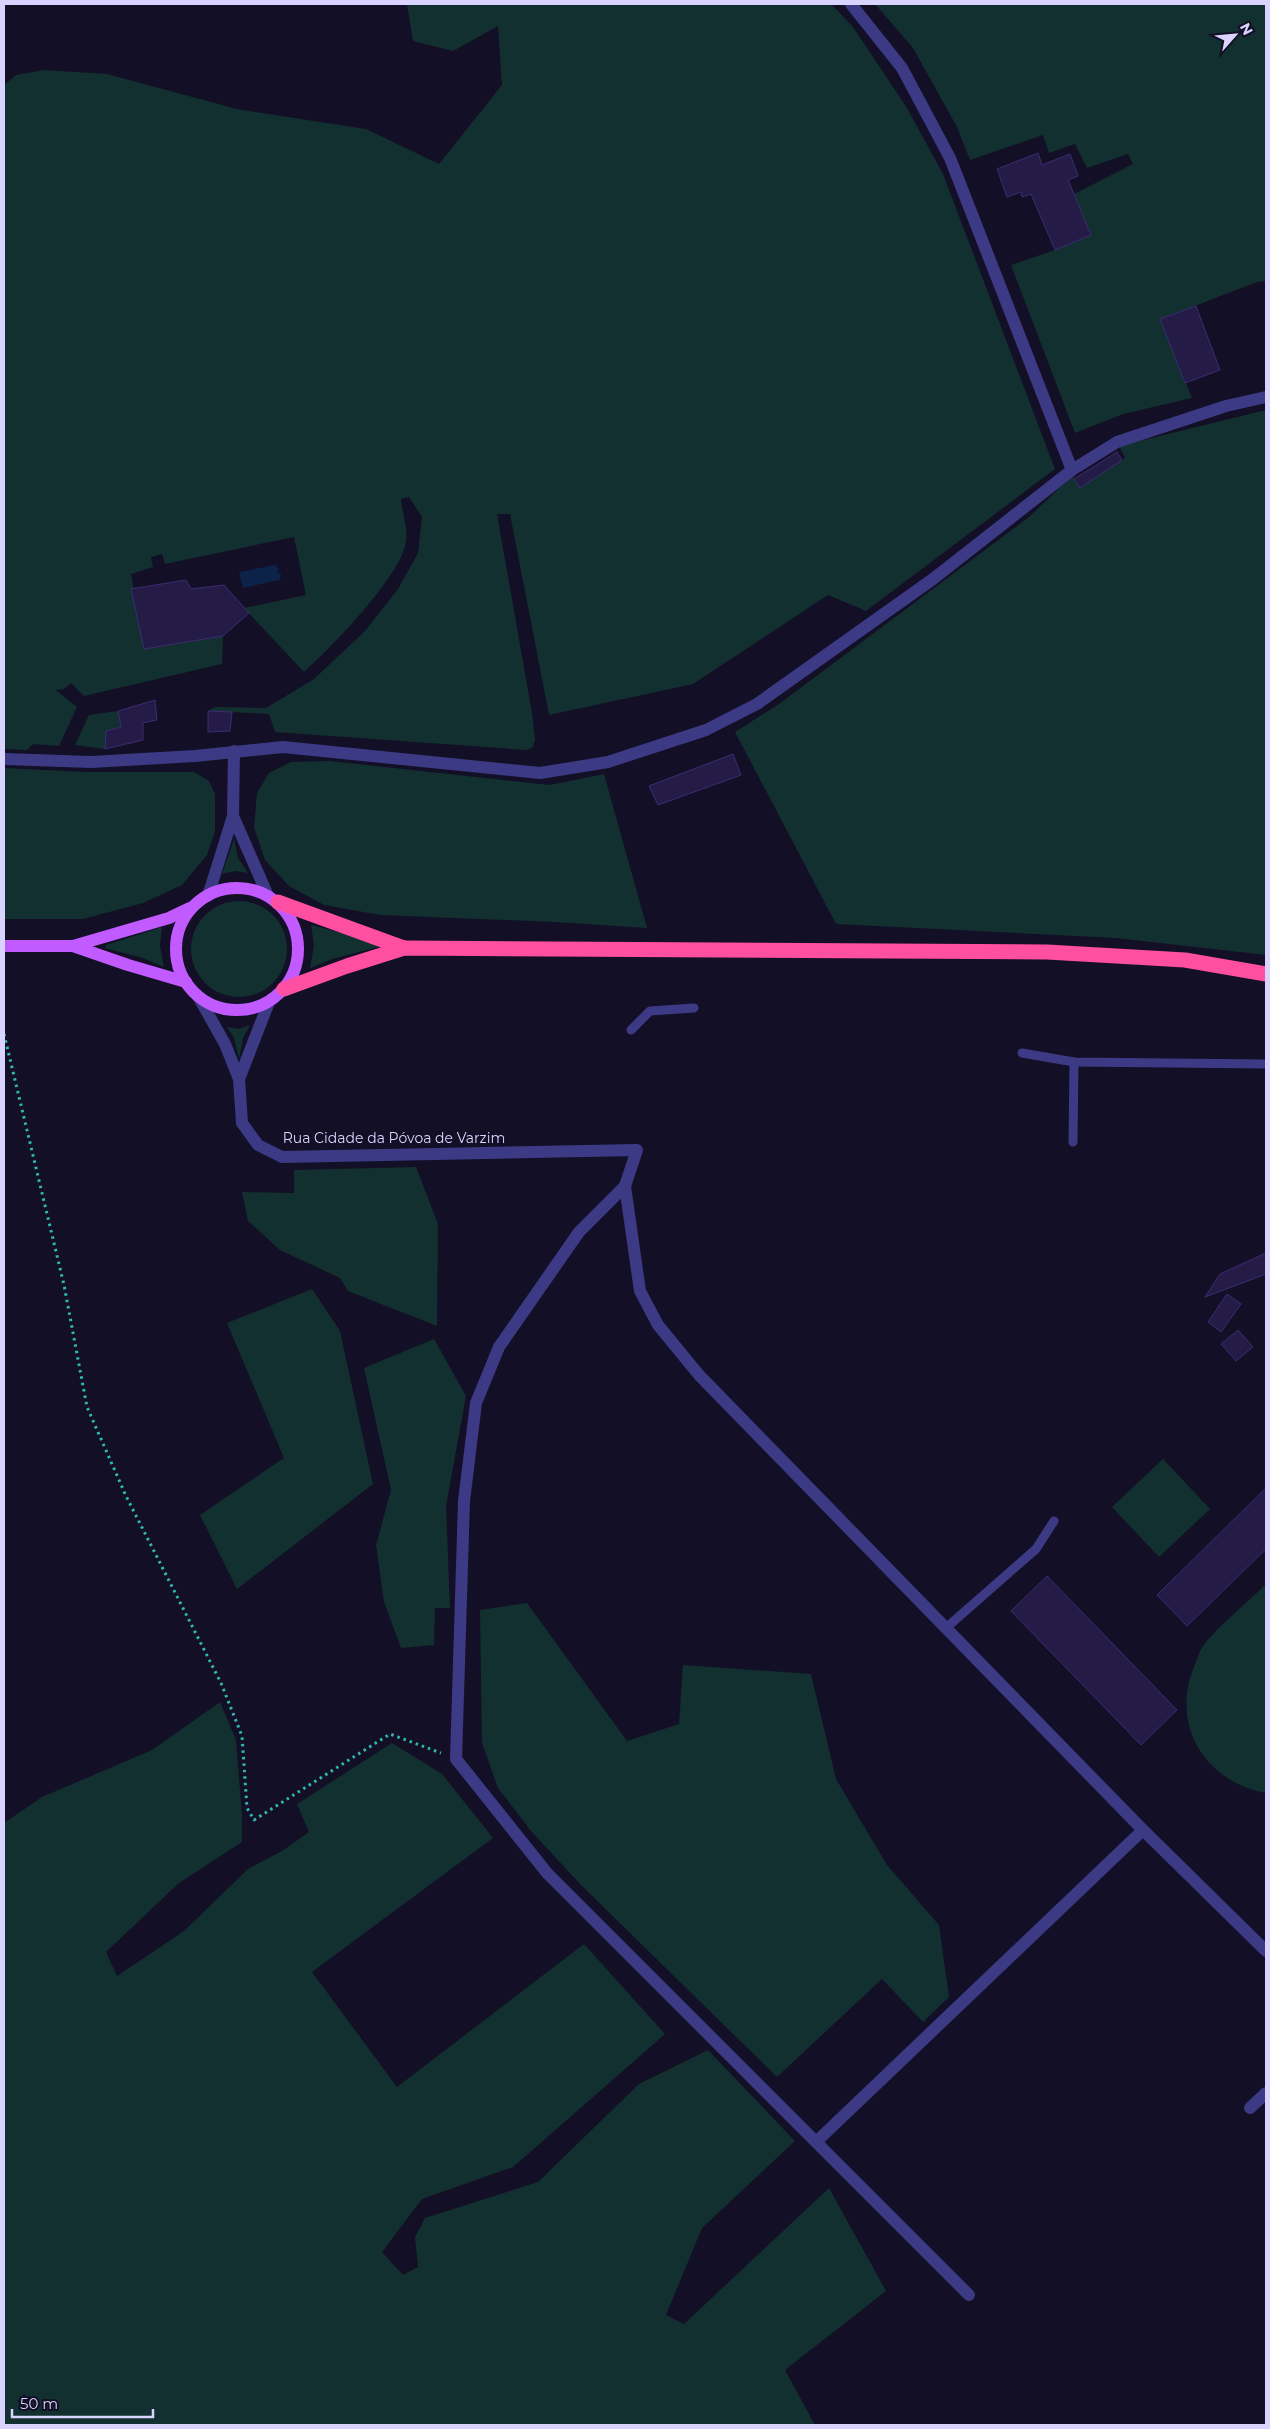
<svg xmlns="http://www.w3.org/2000/svg" width="1270" height="2429" font-family="Montserrat,sans-serif">
	<style>
		.green { fill: #12302f }
		.water { fill: #0c2248 }
		.building { fill: #241b47; stroke: #3b2d73 }
		.lines { fill: none; stroke-linecap: round; stroke-linejoin: round }
		.path { stroke: #2fb8b0; stroke-width: 3; stroke-dasharray: 2.5 4; stroke-linecap: butt }
		.service { stroke: #3d3a85; stroke-width: 9 }
		.minor { stroke: #3d3a85; stroke-width: 12 }
		.primary { stroke: #c25bff; stroke-width: 12 }
		.motorway { stroke: #ff4fa3; stroke-width: 15 }
		.labels { text-anchor: middle; dominant-baseline: central; stroke-width: 4; stroke-linejoin: round; paint-order: stroke }
		.street-label { font-size: 14px; fill: #d9d4ff; stroke: #130f26 }
	</style>
	<rect width="100%" height="100%" fill="#130f26"/>
	<g class="green">
		<path d="M407,4H831L853,27L907,108L943,174L1055,469L866,611L828,595L693,684L549,715L510,514H497L532,713L535,740L532,748L527,750L275,732L269,714L208,711L215,707L266,708L314,679L365,631L398,589L418,553L422,517L409,497L401,499C402,512 408,528 406,541C403,574 330,649 304,672L244,608L306,595L294,537L165,564L162,554L151,557L153,567L131,574L134,589H131L144,649L223,636L222,664L84,696L71,683L64,689L56,690L77,707L59,746L33,744L27,750L4,749V85L16,75L44,70L107,74L237,109L366,129L439,164L502,85L498,26L453,51L413,41Z"/>
		<polygon points="875,4 1266,4 1266,281 1257,282 1161,319 1192,398 1123,414 1075,433 1011,265 1055,250 1091,235 1074,194 1133,164 1128,154 1087,168 1075,144 1049,153 1043,135 970,160 957,127 913,48"/>
		<polygon points="1266,410 1266,955 1116,938 836,924 735,732 779,704 1029,517 1072,476 1080,488 1125,458 1119,446"/>
		<polygon points="118,711 121,727 106,731 105,749 75,745 89,715"/>
		<polygon points="330,761 550,785 604,774 647,928 556,922 380,915 324,905 289,886 265,860 254,827 257,793 269,773 291,762"/>
		<polygon points="4,768 86,772 194,772 209,781 215,794 215,831 207,855 182,885 143,903 83,919 4,919"/>
		<polygon points="234,839 238,858 248,873 235,871 222,874"/>
		<circle cx="239" cy="949" r="48"/>
		<polygon points="311,925 378,942 378,947 332,959 310,968 314,945"/>
		<polygon points="162,927 160,946 164,967 143,958 105,948 106,945"/>
		<polygon points="250,1025 243,1038 239,1059 234,1038 227,1027 239,1029"/>
		<polygon points="416,1167 438,1224 437,1326 348,1291 340,1278 280,1250 248,1221 242,1192 294,1193 294,1170"/>
		<polygon points="312,1289 340,1331 373,1484 237,1589 200,1515 284,1458 227,1323"/>
		<polygon points="434,1339 466,1396 446,1506 450,1608 435,1608 434,1645 401,1648 384,1602 376,1545 391,1490 364,1368"/>
		<polygon points="1163,1459 1210,1509 1159,1557 1112,1507"/>
		<path d="M1266,1584V1793C1205,1782 1170,1725 1194,1667C1197,1660 1199,1652 1203,1646C1220,1624 1246,1604 1266,1584Z"/>
		<polygon points="527,1603 627,1741 679,1724 683,1665 811,1674 836,1779 887,1865 939,1925 949,1997 923,2022 882,1979 777,2077 581,1885 531,1831 498,1788 482,1743 480,1610"/>
		<polygon points="220,1702 236,1740 242,1814 242,1842 179,1883 106,1952 117,1976 184,1931 248,1869 282,1851 309,1832 297,1804 392,1743 442,1774 493,1838 312,1972 397,2087 584,1944 665,2034 513,2167 422,2199 382,2252 403,2275 418,2267 415,2237 425,2218 538,2182 639,2084 708,2050 795,2141 702,2228 666,2315 684,2324 829,2188 886,2291 785,2370 815,2425 4,2425 4,1823 42,1797 152,1750"/>
	</g>
	<polygon class="water" points="275,565 279,569 277,572 281,574 280,580 243,588 239,572"/>
	<g class="building">
		<polygon points="1038,153 1042,165 1070,154 1078,176 1068,180 1091,235 1055,250 1031,194 1022,197 1021,192 1007,197 997,169"/>
		<polygon points="1196,306 1220,370 1185,383 1160,319"/>
		<polygon points="1117,452 1122,460 1080,488 1074,479"/>
		<polygon points="186,580 191,589 224,585 249,613 223,636 144,649 131,589"/>
		<polygon points="155,700 157,720 143,723 143,740 105,749 106,731 121,727 118,711"/>
		<polygon points="208,711 232,712 230,731 208,732"/>
		<polygon points="733,754 741,775 658,805 649,786"/>
		<polygon points="1266,1253 1266,1274 1205,1297 1220,1274"/>
		<polygon points="1227,1294 1241,1304 1221,1332 1208,1322"/>
		<polygon points="1238,1330 1253,1347 1236,1361 1221,1344"/>
		<polygon points="1266,1488 1266,1549 1187,1626 1157,1595"/>
		<polygon points="1047,1576 1177,1710 1141,1745 1011,1611"/>
	</g>
	<g class="lines">
		<polyline class="path" points="4,1034 64,1285 87,1407 126,1496 221,1683 242,1736 247,1808 254,1820 390,1734 441,1753"/>
		<g class="service">
			<polyline points="631,1030 650,1011 694,1008"/>
			<polyline points="1022,1053 1074,1062 1266,1064"/>
			<polyline points="1073,1142 1074,1062"/>
			<polyline points="946,1628 1036,1549 1054,1521"/>
		</g>
		<g class="minor">
			<polyline points="851,4 902,68 950,158 1072,470"/>
			<polyline points="4,759 91,762 195,756 283,747 540,773 608,762 706,730 757,704 933,579 1072,470 1117,442 1226,406 1266,397"/>
			<polyline points="233,816 268,896"/>
			<polyline points="208,896 233,816 234,751"/>
			<polyline points="198,996 225,1044 239,1079 242,1123 258,1145 282,1157 637,1150 625,1186 640,1291 658,1325 699,1375 1143,1830 1266,1951"/>
			<polyline points="239,1079 269,1002"/>
			<polyline points="625,1186 579,1232 499,1347 476,1403 464,1501 456,1759 547,1873 969,2295"/>
			<polyline points="1250,2108 1266,2093"/>
			<polyline points="816,2142 1143,1830"/>
		</g>
		<g class="primary">
			<circle cx="237" cy="949" r="61"/>
			<polyline points="4,946 73,946 169,918 190,908"/>
			<polyline points="73,946 128,965 186,982"/>
		</g>
		<g class="motorway">
			<polyline points="278,902 404,948"/>
			<polyline points="284,989 347,966 404,948 1047,952 1185,960 1266,974"/>
		</g>
	</g>
	<g class="labels">
		<g class="street-label">
			<text x="394" y="1138">Rua Cidade da Póvoa de Varzim</text>
		</g>
	</g>
	<rect width="1270" height="2429" fill="none" stroke="#d9d4ff" stroke-width="10"/>
	<g transform="translate(1235 35) rotate(63)" stroke="#130f26" stroke-width="4" paint-order="stroke">
	<path d="M0-4L9 19L0 12L-9 19Z" fill="#d9d4ff"/>
	<text y="-8" font-size="14" font-weight="bold" text-anchor="middle" fill="#d9d4ff">N</text>
	</g>
	<path d="M12 2409v8h141v-8" fill="none" stroke="#d9d4ff" stroke-width="2.5"/>
	<text x="20" y="2409" font-size="15" fill="#d9d4ff" stroke="#130f26" stroke-width="4" paint-order="stroke">50 m</text>
</svg>
